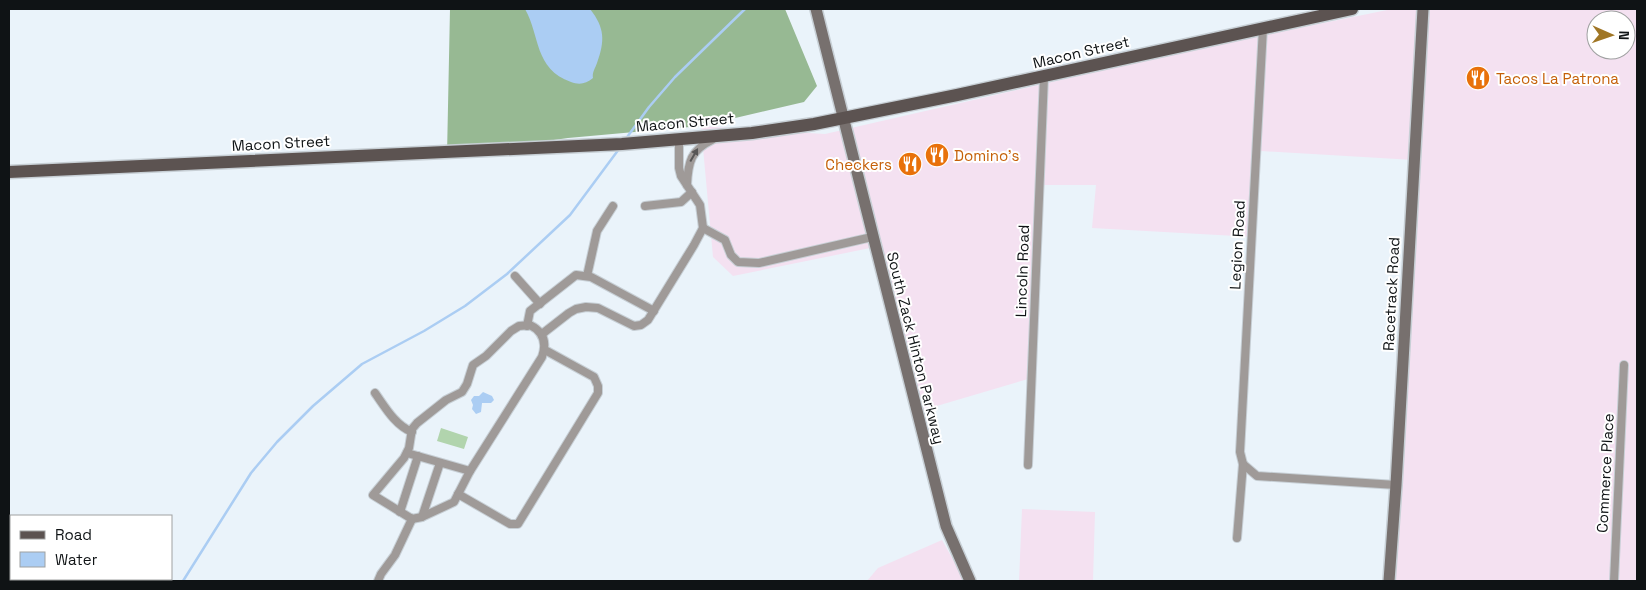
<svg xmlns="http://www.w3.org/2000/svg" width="1646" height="590" font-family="'Space Grotesk',sans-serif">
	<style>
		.commercial { fill: #f4e1f1; fill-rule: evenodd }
		.green { fill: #b1d4ad }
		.forest { fill: #97b993 }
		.water { fill: #abcdf3 }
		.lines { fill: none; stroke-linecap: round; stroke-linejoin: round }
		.stream { stroke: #abcdf3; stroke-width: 2.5 }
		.street-casing { stroke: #c7cfd5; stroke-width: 10 }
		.secondary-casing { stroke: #c7cfd5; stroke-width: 14 }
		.primary-casing { stroke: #c7cfd5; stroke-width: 15 }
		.street { stroke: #9f9a98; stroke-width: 8 }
		.secondary { stroke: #77706e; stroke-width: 11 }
		.primary { stroke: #5c5351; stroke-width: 12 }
		.oneway { fill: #575656 }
		.labels { text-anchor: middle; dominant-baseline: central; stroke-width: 4; stroke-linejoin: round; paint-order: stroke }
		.street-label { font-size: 15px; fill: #0f1315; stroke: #fff }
		.food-label { font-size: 15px; fill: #c56008; stroke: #fff; text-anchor: start }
	</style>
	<rect width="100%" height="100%" fill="#eaf3fa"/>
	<g class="commercial">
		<path d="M1392,9H1637V581H1390L1414,160L1261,151L1254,237L1092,228L1096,185H1037L1028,379L913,413L875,247L733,276L713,257L701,126L825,134L1178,53ZM1596,20H1626V50H1596Z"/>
		<polygon points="1022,509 1095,512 1093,581 1019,581"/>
		<polygon points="942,540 965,581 867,581 878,568"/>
	</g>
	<polygon class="green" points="441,428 468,437 464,449 437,441"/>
	<polygon class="forest" points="450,9 785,9 817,86 804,102 701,126 568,138 447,155"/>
	<g class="water">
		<path d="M525,9H590C605,28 605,41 597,63C595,69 592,72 593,78C586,84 579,85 571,82C534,69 540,35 525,9Z"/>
		<polygon points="483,392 492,396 494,400 491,403 482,403 481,412 476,414 472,409 473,405 471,400 474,396 479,396"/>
	</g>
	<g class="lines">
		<g class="stream">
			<polyline points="625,140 649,107 675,77 745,9"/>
			<polyline points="183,581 251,473 277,442 313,406 362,364 424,331 465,306 507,274 570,215 619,149"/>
		</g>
		<g class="street-casing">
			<g id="street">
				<path d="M687,185C688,162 691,150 712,140"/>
				<polyline points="645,206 681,202 692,192"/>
				<polyline points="703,228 725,240 731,255 738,262 759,263 872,237"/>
				<polyline points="515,276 540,304"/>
				<polyline points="587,276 597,231 613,206"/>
				<path d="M530,325C544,332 547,343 542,357L470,471L454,502L422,517L412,519L373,495L404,458L409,448L412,429L417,423L446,400L462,392L467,384L473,365L486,356L511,331L519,326Z"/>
				<polyline points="527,326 530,311 576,275 591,277 654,311"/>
				<polyline points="542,334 569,313 576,309 586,307 598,308 634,326 641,325 648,320 694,245 703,228 700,205 681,176 679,168 679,139"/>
				<path d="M375,393C385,407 395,425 412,432"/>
				<polyline points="407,453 470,471"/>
				<polyline points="1243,464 1257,476 1396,485"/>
				<polyline points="1028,465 1044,77"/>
				<polyline points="458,494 510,524 518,524 598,393 598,386 594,377 545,350"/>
				<polyline points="400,512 418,456"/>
				<polyline points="422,517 440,463"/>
				<polyline points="1237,538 1243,464 1240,452 1263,28"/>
				<polyline points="378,581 381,574 395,555 412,519"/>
				<polyline points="1614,581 1624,365"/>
			</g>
		</g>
		<g class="secondary-casing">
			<g id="secondary">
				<polyline points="816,9 946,526 970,581"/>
				<polyline points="1389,581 1396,485 1423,9"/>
			</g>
		</g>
		<g class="primary-casing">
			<polyline id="primary" points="9,172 622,144 752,133 814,124 957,95 1352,9"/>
		</g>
		<use href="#street" class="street"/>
		<use href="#secondary" class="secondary"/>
		<use href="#primary" class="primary"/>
	</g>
	<defs><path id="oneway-solid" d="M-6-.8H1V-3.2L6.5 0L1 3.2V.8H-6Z" transform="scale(1.25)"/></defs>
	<use class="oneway" href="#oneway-solid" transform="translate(694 155) rotate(-60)"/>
	<defs>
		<g id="restaurant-disc" transform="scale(1.25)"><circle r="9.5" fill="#e8710a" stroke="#fff"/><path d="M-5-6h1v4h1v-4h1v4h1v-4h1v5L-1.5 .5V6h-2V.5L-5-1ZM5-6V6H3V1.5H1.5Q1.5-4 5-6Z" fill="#fff"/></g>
	</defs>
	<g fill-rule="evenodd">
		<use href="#restaurant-disc" x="1478" y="78"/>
		<use href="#restaurant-disc" x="937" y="155"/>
		<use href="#restaurant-disc" x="910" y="164"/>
	</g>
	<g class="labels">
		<g class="street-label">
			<text transform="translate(1081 52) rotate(-13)">Macon Street</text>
			<text transform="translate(685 122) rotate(-5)">Macon Street</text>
			<text transform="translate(281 143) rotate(-3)">Macon Street</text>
			<text transform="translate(1237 245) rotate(-87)">Legion Road</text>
			<text transform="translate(1022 271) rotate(-88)">Lincoln Road</text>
			<text transform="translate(1391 294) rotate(-87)">Racetrack Road</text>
			<text transform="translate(916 348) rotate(76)">South Zack Hinton Parkway</text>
			<text transform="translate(1605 473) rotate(-87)">Commerce Place</text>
		</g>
		<g class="food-label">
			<text x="1496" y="78">Tacos La Patrona</text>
			<text x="954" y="155">Domino's</text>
			<text x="892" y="164" text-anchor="end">Checkers</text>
		</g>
	</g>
	<rect width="1646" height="590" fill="none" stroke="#0f1315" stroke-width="20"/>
	<rect x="10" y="515" width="162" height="65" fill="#ffffff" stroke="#9fa1a1"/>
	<rect x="20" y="531" width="25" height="8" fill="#5c5351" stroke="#9fa1a1"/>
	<text x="55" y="540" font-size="15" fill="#0f1315">Road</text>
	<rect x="20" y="552" width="25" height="15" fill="#abcdf3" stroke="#9fa1a1"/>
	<text x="55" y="565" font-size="15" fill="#0f1315">Water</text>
	<g transform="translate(1611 35) rotate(92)"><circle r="24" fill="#ffffff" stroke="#9fa1a1"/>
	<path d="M0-4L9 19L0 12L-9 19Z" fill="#a07625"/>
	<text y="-8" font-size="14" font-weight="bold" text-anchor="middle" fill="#0f1315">N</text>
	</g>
</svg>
